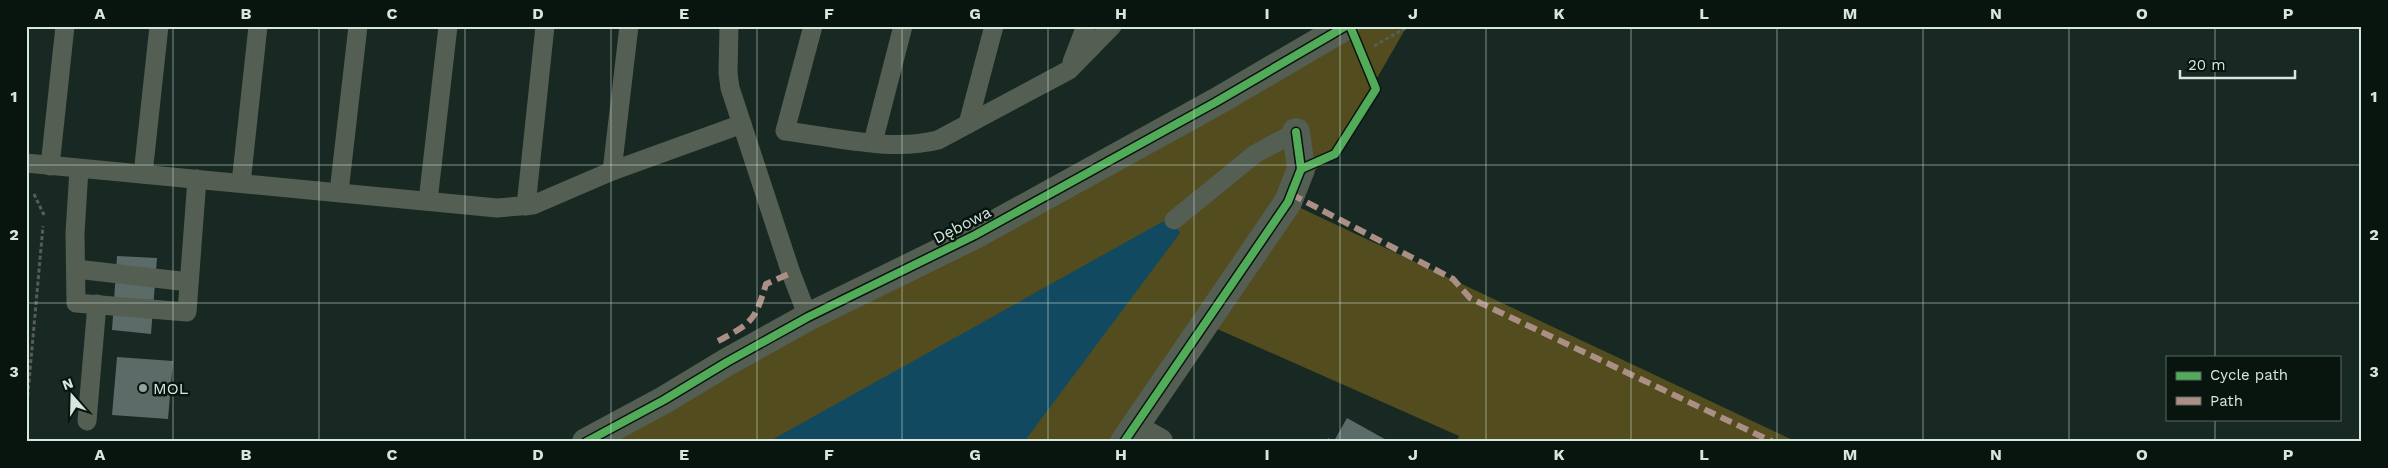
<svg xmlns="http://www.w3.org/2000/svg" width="2388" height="468" font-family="'Work Sans',sans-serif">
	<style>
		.green { fill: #524c1e }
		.water { fill: #114a60 }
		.building { fill: #5b6b68 }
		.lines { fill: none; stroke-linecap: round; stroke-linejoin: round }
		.path { stroke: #555e56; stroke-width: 3; stroke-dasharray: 4 2.5; stroke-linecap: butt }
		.service { stroke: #555e52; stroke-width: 19 }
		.minor { stroke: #555e52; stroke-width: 28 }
		.quiet { stroke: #ac8f84; stroke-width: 6; stroke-dasharray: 12 6; stroke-linecap: butt }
		.cycleway-casing { stroke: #08150f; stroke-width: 11 }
		.cycleway { stroke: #51ab58; stroke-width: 8 }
		.grid { fill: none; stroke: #d6e7df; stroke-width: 1; stroke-opacity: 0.55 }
		.poi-dot { fill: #93a49d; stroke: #08150f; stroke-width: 2 }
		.labels { text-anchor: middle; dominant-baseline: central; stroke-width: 5; stroke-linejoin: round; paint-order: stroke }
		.street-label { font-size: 16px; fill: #d6e7df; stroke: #08150f }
		.poi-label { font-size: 16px; fill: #d6e7df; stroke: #08150f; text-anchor: start }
		.neatline { fill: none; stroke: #d6e7df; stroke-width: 2 }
		.grid-label { font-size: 16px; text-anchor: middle; font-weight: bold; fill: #d6e7df }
	</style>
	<rect width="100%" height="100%" fill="#172922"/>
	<polygon class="green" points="1346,26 1407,26 1335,151 1291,194 1288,202 1797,442 1456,442 1459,436 1206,324 1124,442 586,442"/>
	<polygon class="water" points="1168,221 1174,223 1180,233 1024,442 768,442 1162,222"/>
	<g class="building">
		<polygon points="117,256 157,258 151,334 112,330"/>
		<polygon points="117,357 173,361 168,419 112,415"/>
		<polygon points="1347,418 1390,442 1326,442 1328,438 1334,441"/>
	</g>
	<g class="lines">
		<g class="path">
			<polyline points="1374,46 1409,26"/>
			<polyline points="34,194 44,215"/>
			<polyline points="26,415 43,226"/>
		</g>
		<g class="service">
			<polyline points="729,26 728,73 730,88 791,273 808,317"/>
			<path d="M813,26L785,131C834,137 891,152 938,140L1069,70L1112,26"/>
			<polyline points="1072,62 1086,26"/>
			<polyline points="968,124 994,26"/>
			<polyline points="873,142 903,26"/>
			<polyline points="26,163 497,208 533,205 612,171 742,124"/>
			<polyline points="50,166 65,26"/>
			<polyline points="79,169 75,233 76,303 187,312 197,179"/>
			<polyline points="612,171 629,26"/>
			<polyline points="143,174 159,26"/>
			<polyline points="241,183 258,26"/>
			<polyline points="339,192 358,26"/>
			<polyline points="428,201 448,26"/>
			<polyline points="526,206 545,26"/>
			<polyline points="1174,220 1255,154 1296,132"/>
			<polyline points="76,269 189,282"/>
			<polyline points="87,421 97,304"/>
		</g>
		<g class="minor">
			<polyline points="1134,428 1159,442"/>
			<polyline points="586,442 664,400 727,362 808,317 975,235 1216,102 1346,26"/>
			<polyline points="1124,442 1288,202 1301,169 1296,132"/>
		</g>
		<g class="quiet">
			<polyline points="1291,194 1453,279 1470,298 1773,442"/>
			<path d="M718,341C752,323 755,321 766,284L791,273"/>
		</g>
		<g class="cycleway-casing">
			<g id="cycleway">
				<polyline points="1301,169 1335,154 1376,89 1350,26"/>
				<polyline points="586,442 664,400 727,362 808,317 975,235 1216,102 1346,26"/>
				<polyline points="1124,442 1288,202 1301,169 1296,132"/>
			</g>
		</g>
		<use href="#cycleway" class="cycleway"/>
	</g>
	<path class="grid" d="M173,26V442M319,26V442M465,26V442M611,26V442M757,26V442M902,26V442M1048,26V442M1194,26V442M1340,26V442M1486,26V442M1631,26V442M1777,26V442M1923,26V442M2069,26V442M2215,26V357M26,165H2362M26,303H2362M2215,419V442"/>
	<circle class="poi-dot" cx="143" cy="388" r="5"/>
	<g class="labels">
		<g class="street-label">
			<text transform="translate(962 225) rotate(-27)">Dębowa</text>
		</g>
		<g class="poi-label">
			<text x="153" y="388">MOL</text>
		</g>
	</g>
	<rect width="2388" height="468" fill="none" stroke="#08150f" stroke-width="55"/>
	<rect x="2166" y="356" width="175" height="65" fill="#08150f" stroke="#5a6962"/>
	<rect x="2176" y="372" width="25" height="8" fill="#51ab58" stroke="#5a6962"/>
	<text x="2210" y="380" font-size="15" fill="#d6e7df">Cycle path</text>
	<rect x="2176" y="397" width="25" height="8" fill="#ac8f84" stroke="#5a6962"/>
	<text x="2210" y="406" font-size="15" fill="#d6e7df">Path</text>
	<g transform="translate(72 396) rotate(340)" stroke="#08150f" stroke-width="4" paint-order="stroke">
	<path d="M0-4L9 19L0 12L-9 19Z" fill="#d6e7df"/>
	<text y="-8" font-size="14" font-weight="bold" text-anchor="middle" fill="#d6e7df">N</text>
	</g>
	<path d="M2180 70v8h115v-8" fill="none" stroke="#d6e7df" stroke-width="2.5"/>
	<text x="2188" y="70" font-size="15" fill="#d6e7df" stroke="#08150f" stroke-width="4" paint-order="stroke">20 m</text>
	<rect x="28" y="28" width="2332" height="412" class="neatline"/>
	<g class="grid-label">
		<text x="100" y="19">A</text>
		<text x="246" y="19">B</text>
		<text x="392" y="19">C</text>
		<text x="538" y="19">D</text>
		<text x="684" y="19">E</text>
		<text x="829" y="19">F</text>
		<text x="975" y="19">G</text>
		<text x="1121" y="19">H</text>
		<text x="1267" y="19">I</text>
		<text x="1413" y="19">J</text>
		<text x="1559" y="19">K</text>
		<text x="1704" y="19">L</text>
		<text x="1850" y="19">M</text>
		<text x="1996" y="19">N</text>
		<text x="2142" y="19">O</text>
		<text x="2288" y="19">P</text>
		<text x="14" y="102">1</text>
		<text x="2374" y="102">1</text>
		<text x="14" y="240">2</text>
		<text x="2374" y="240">2</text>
		<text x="14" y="377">3</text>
		<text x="2374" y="377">3</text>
		<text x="100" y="460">A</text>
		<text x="246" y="460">B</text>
		<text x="392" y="460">C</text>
		<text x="538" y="460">D</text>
		<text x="684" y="460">E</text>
		<text x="829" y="460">F</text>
		<text x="975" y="460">G</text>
		<text x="1121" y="460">H</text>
		<text x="1267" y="460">I</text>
		<text x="1413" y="460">J</text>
		<text x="1559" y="460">K</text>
		<text x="1704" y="460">L</text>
		<text x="1850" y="460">M</text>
		<text x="1996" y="460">N</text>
		<text x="2142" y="460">O</text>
		<text x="2288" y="460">P</text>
	</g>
</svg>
